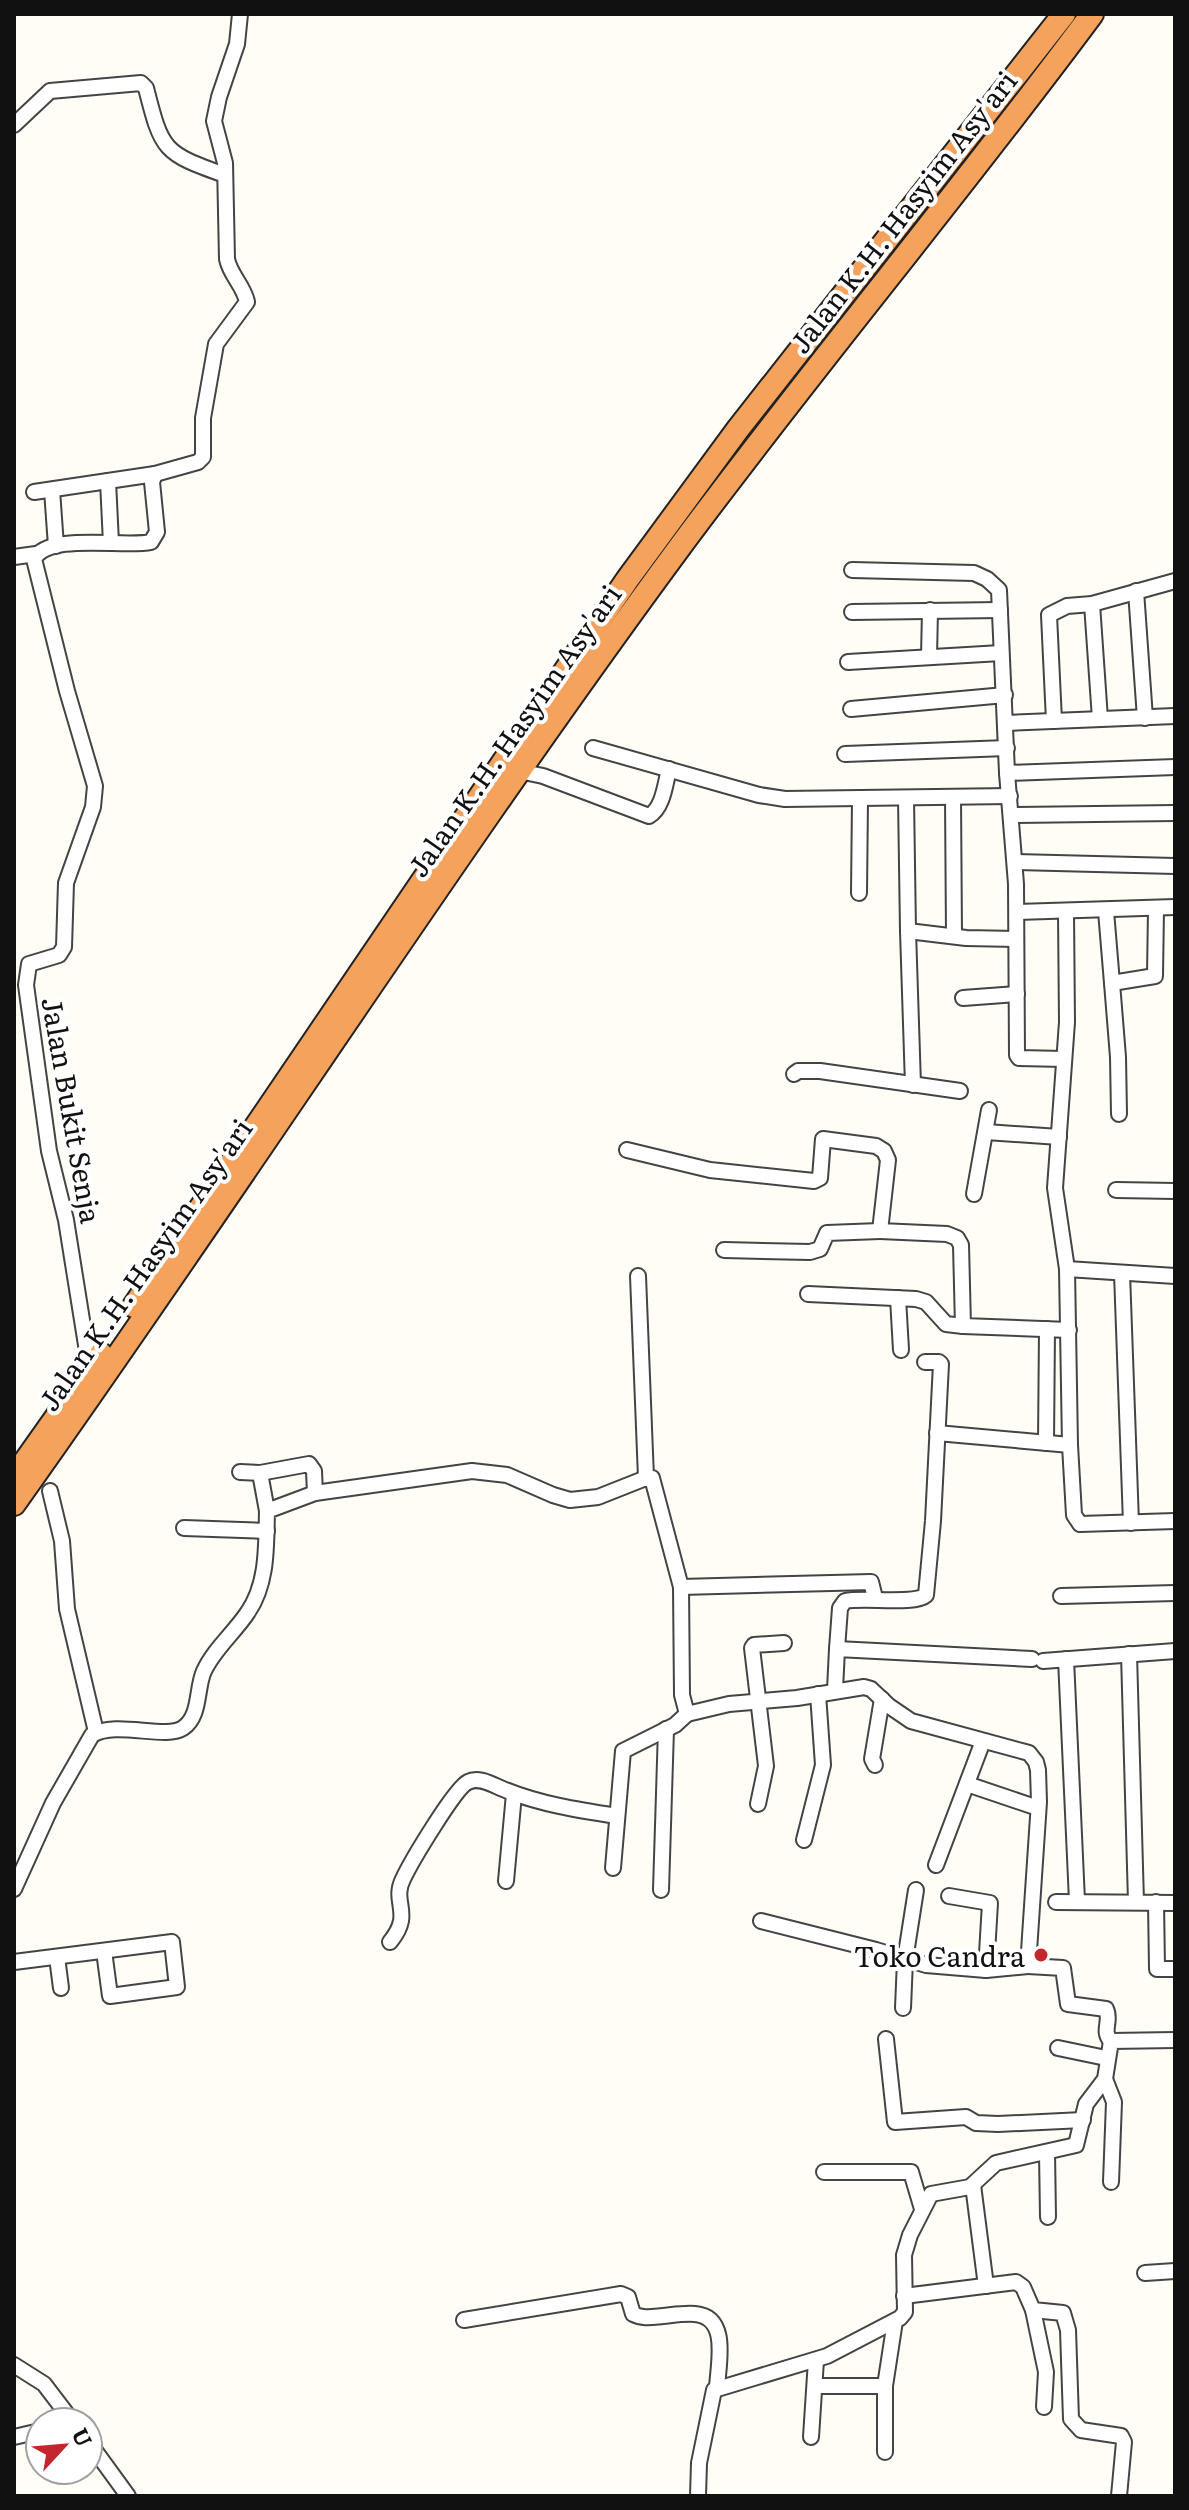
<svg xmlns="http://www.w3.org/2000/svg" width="1189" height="2510" font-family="Literata,serif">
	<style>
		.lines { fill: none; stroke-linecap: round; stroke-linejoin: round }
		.minor-casing { stroke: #444; stroke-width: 18 }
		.highway-casing { stroke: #222; stroke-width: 26 }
		.minor { stroke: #fff; stroke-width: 14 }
		.highway { stroke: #f5a25d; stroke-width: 22 }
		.poi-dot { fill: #c4262e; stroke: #fff; stroke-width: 3 }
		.labels { text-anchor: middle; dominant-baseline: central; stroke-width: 8; stroke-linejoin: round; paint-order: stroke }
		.street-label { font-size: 28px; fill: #111; stroke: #fff }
		.poi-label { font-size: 28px; fill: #111; stroke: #fff; text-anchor: end }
	</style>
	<rect width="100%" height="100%" fill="#fffdf5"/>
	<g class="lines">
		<g class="minor-casing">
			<g id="minor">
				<path d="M14,125L50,91L141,83L146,88C162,151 163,153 225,175"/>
				<polyline points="108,481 111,543"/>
				<polyline points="52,490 56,546"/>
				<path d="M34,492L155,474L198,462L203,457V418L216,344L247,302C244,286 230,275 227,259L225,163L214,121L219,97L237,44L240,14"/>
				<polyline points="14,557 36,554"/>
				<polyline points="852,570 974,573 987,579 999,590 1007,773 1016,884 1017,1055 1019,1058 1064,1059"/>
				<polyline points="1136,591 1145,718"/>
				<polyline points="1092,604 1100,719"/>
				<polyline points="852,612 1000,610"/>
				<polyline points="929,657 930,610"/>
				<polyline points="848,662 1001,653"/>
				<polyline points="851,709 1005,695"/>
				<polyline points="1054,721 1049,615 1067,606 1092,604 1175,581"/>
				<polyline points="1006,723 1175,716"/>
				<polyline points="593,748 759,795 785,799 1010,796"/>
				<polyline points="845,754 1007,748"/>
				<path d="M519,771L543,776L649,816C663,808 665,785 669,769"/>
				<polyline points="1007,773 1175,767"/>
				<polyline points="906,798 908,931 966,938 1016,939"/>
				<polyline points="953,798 954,935"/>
				<polyline points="1011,815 1175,813"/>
				<polyline points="1015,862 1175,866"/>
				<polyline points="859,893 860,800"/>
				<polyline points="1106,911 1112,983"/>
				<polyline points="1017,912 1175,907"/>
				<polyline points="1066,913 1067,1022 1055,1188 1067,1269 1070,1445 1074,1515 1080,1524 1175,1521"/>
				<polyline points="908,931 913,1085"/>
				<polyline points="963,998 1017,994"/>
				<polyline points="794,1074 798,1071 820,1071 960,1091"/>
				<polyline points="1119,1114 1118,1057 1112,983 1155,976 1156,909"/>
				<polyline points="986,1132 1059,1137"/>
				<polyline points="627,1150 710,1170 814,1181 820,1178 823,1139 876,1146 884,1151 888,1160 880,1231 947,1234 957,1238 961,1245 963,1326 1069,1330"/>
				<polyline points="1116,1190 1175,1191"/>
				<polyline points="974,1194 989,1110"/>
				<polyline points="724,1250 810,1252 820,1249 827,1233 880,1231"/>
				<polyline points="1067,1269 1175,1276"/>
				<polyline points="1122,1273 1131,1523"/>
				<polyline points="638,1276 646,1478"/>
				<polyline points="808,1294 916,1299 926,1302 946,1324 963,1326"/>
				<polyline points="898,1298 901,1350"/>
				<path d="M90,1370L66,1220L49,1151L26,985L29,964L59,955L64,947L66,883L93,807L95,786L67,691L34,559C49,532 124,548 151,542L157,532L152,482L155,474"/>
				<polyline points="937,1433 1070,1445"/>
				<polyline points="1046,1443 1047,1329"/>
				<polyline points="240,1472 260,1473 309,1464 314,1471 315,1493"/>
				<polyline points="260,1473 267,1511"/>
				<polyline points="50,1491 62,1541 67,1609 96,1732"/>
				<polyline points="184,1528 267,1531"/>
				<polyline points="681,1587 871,1582 875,1598"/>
				<polyline points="1061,1596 1175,1593"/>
				<path d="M837,1649L840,1608L845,1601C865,1597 915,1605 926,1595L933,1521L941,1364L939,1362H925"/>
				<polyline points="1129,1654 1136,1902"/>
				<polyline points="1066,1659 1077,1901"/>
				<polyline points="1043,1661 1175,1651"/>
				<polyline points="835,1690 837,1649 1032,1659"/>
				<polyline points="875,1765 872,1759 882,1699"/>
				<polyline points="967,1784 1038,1808"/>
				<polyline points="758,1804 766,1766 752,1648 754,1645 784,1643"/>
				<polyline points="804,1840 823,1765 818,1694"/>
				<polyline points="936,1865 983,1741"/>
				<polyline points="613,1868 623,1751 675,1725 687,1714"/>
				<polyline points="506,1881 514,1794"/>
				<path d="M14,1889L53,1803L92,1735C116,1720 165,1740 183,1728C201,1716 196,1688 204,1671C214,1649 235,1632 248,1612C268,1583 266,1545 267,1511L315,1493L472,1471L507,1475L553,1495L570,1500L598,1497L646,1478H652L681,1587L682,1695L687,1714L729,1704L797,1698L864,1687L871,1689L889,1706L911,1721L1029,1753L1036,1762L1038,1770L1039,1802L1028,1966L1063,1968L1068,2004L1106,2009C1112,2021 1101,2031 1111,2041"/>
				<polyline points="661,1890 666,1729"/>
				<polyline points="949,1896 990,1903 986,1970"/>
				<polyline points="1056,1902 1175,1903"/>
				<polyline points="1156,1902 1157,1969 1175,1969"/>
				<polyline points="761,1921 876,1950 926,1965 986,1970 1028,1966"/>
				<path d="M390,1942C414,1913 391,1903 403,1879C411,1862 455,1788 468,1782C479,1776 493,1785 503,1789C539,1804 578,1810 617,1816"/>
				<polyline points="57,1957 61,1988"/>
				<polyline points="14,1962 172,1942 177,1987 110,1996 104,1951"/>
				<polyline points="903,2008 905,1960 916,1890"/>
				<polyline points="886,2039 895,2122 966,2117 976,2123 998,2124 1083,2120"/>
				<polyline points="1058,2048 1106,2058"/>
				<polyline points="1105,2079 1114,2102 1111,2182"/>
				<polyline points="1047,2153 1048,2217"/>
				<polyline points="824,2172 911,2172 922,2209"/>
				<polyline points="973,2185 986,2286"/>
				<polyline points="1145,2273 1175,2271"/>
				<polyline points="904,2296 1016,2282 1023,2287 1033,2310 1063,2313 1068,2330 1071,2419 1081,2430 1121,2436 1124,2442 1119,2496"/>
				<polyline points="1033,2310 1046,2372 1044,2407"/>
				<path d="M464,2320L621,2294L628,2297L633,2314C643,2319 652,2317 663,2316C673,2315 685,2313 695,2314C730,2317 718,2364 717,2388"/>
				<polyline points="14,2365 44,2384 73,2422"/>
				<polyline points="816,2386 885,2386 895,2321"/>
				<polyline points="885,2386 885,2452"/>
				<polyline points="14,2437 40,2431"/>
				<polyline points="811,2437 816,2360"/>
				<polyline points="88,2441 128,2496"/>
				<polyline points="698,2496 699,2463 714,2390 827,2356 900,2318 905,2312 904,2255 910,2235 931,2194 970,2187 996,2163 1076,2145 1086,2104 1105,2079 1111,2041 1175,2040"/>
			</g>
		</g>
		<g class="highway-casing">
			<g id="highway">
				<polyline points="134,1306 627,580 738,429 1064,14"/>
				<polyline points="14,1477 101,1354"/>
				<path d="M14,1504C239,1188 449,860 679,548C813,367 958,195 1092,14"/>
			</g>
		</g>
		<use href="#minor" class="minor"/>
		<use href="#highway" class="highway"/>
	</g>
	<circle class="poi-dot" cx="1041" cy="1955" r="8"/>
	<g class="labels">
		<g class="street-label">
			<text transform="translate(902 211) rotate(-52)">Jalan K.H. Hasyim Asy'ari</text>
			<text transform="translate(513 730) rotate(-55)">Jalan K.H. Hasyim Asy'ari</text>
			<text transform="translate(73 1110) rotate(80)">Jalan Bukit Senja</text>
			<text transform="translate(144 1264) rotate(-55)">Jalan K.H. Hasyim Asy'ari</text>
		</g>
		<g class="poi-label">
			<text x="1025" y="1955">Toko Candra</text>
		</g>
	</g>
	<rect width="1189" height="2510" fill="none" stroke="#111111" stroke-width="32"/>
	<g transform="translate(64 2446) rotate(64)"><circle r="38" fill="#ffffff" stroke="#a0a0a0" stroke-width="2"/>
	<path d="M0-6L14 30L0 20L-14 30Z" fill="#c4262e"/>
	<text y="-12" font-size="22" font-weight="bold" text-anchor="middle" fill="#111111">U</text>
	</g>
</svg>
